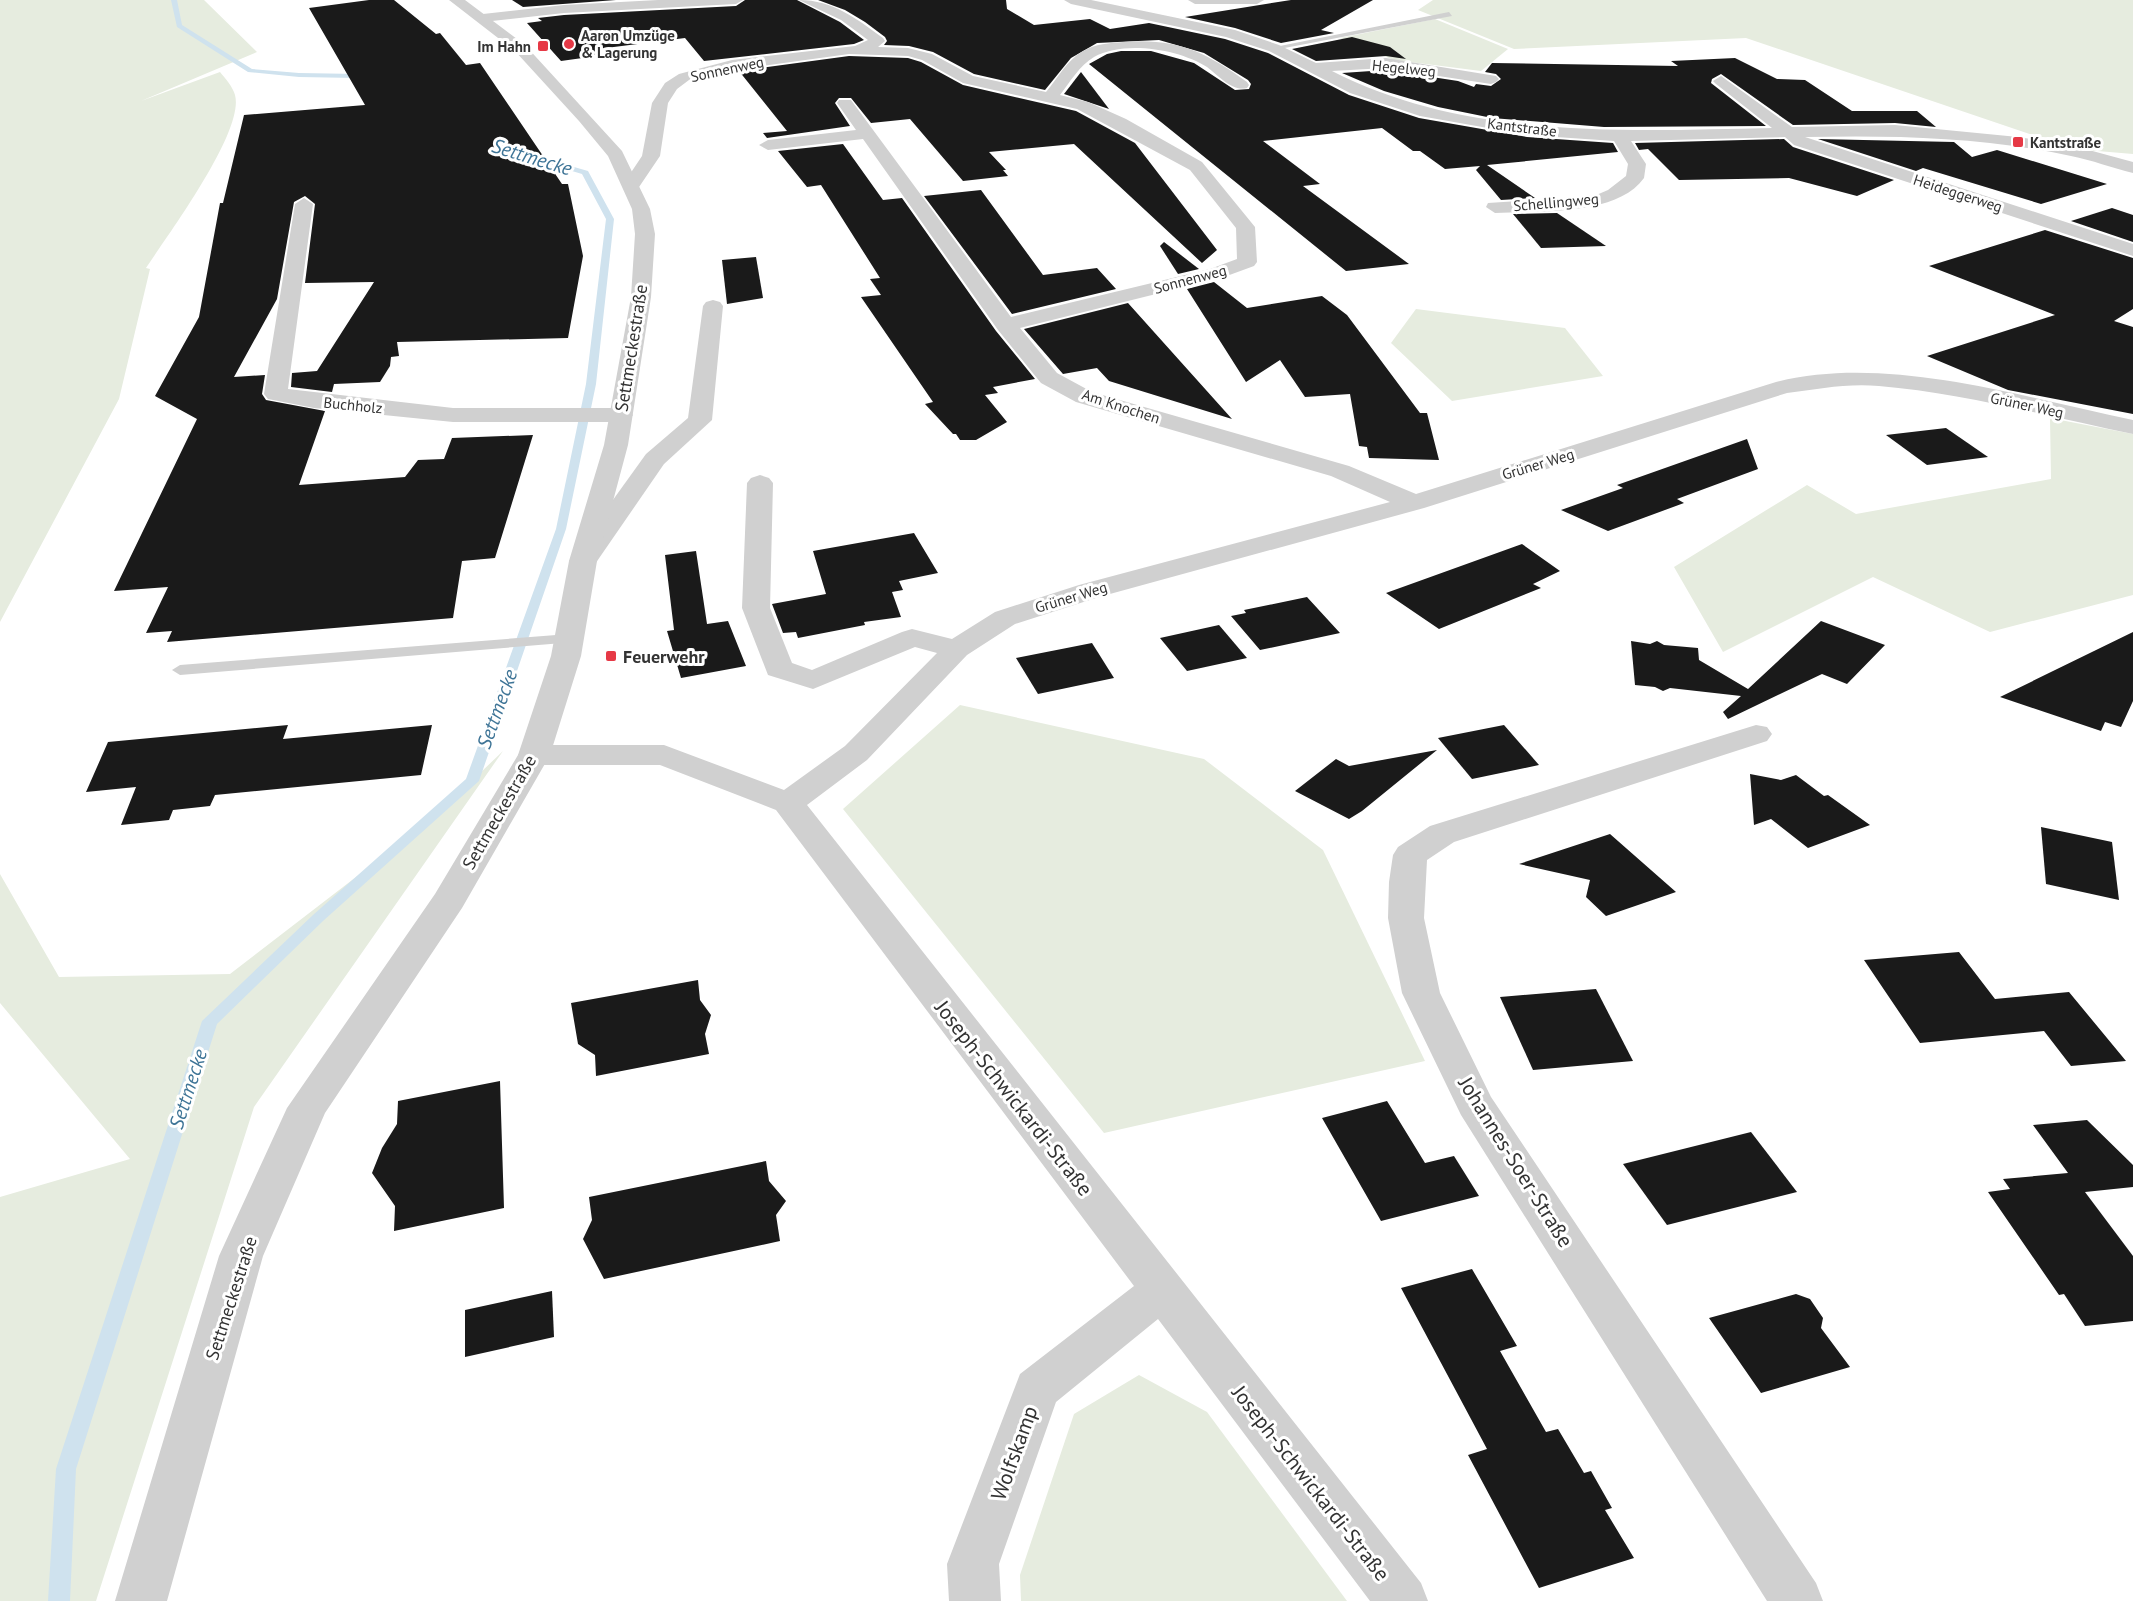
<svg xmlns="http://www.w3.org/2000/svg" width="2133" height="1601" font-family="'PT Sans',sans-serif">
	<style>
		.green { fill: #e6ecdf }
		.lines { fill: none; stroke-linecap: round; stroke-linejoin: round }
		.stream { fill: #cfe2ee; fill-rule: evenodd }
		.building { fill: #1a1a1a }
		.service { fill: #d0d0d0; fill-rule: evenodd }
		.minor { fill: #d0d0d0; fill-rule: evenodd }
		.tertiary { fill: #d0d0d0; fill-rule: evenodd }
		.poi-dot { fill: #e63946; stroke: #fff; stroke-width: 2 }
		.labels { text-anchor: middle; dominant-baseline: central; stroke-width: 6; stroke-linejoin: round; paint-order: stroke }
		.far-poi-label { font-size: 15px; font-weight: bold; fill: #333; stroke: #fff; text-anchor: start }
		.far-street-label { font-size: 15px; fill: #333; stroke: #fff }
		.street-label { font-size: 18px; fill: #333; stroke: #fff }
		.poi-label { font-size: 18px; font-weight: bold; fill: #333; stroke: #fff; text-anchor: start }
		.water-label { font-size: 20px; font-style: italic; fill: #3f7597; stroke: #fff }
		.near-street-label { font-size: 21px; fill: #333; stroke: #fff }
	</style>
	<rect width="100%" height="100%" fill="#fff"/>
	<g class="green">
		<path d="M0,0H204L257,52L141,101L220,72C225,78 233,87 235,95C245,131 167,236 146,268L150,269L119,399L0,622Z"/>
		<polygon points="1433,0 2133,0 2133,154 2074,149 1746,38 1514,49 1418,10"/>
		<polygon points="1435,19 1508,49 1481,71 1394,60 1340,38"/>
		<polygon points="1416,309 1565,328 1603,376 1452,401 1391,343"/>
		<polygon points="2050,418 2133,434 2133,595 1990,632 1873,577 1723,652 1674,567 1807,485 1856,514 2051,479"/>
		<polygon points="960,705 1204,759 1323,850 1425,1061 1104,1133 843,809"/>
		<polygon points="503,751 254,1107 96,1601 0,1601 0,1197 130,1159 0,1003 0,874 59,977 230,974 434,817"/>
		<polygon points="1139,1375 1207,1412 1347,1601 1021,1601 1020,1575 1074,1414"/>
	</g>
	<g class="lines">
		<g class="stream">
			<polygon points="171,0 177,0 182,25 252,69 299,73 358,74 366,81 361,82 356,78 299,77 248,72 177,27"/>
			<polygon points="525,153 588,171 614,219 596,384 566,529 479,781 323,921 217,1024 76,1469 70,1601 48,1601 56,1469 202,1021 313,915 466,779 556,529 586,384 606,219 582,174 525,157"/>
		</g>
	</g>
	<g class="building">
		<polygon points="369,0 394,0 436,34 440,33 466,65 480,63 562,184 568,184 583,256 568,338 397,342 399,356 391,357 390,366 380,382 334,384 332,392 291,387 292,373 317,371 374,282 305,283 315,204 305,196 294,202 277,299 234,377 265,375 262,394 266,400 325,411 299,485 405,477 418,460 444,459 452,438 533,435 495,558 462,561 453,618 167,642 172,631 146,633 168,587 114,591 197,419 155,396 199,317 220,203 223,203 244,115 365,105 309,8"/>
		<polygon points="512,0 616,0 523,7"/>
		<polygon points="745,0 797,0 840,22 864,40 854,44 704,61 685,38 598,49 604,55 561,61 527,23 542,21 538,18 564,15 736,6"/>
		<polygon points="818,0 1006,0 1007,9 1034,25 1090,19 1110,29 1149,23 1225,39 1268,53 1349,95 1419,118 1527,137 1613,143 1618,152 1487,165 1535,198 1501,200 1476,170 1480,166 1445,169 1420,151 1413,151 1382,128 1263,141 1320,184 1303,186 1409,264 1346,271 1089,64 1107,54 1121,51 1151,51 1194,63 1235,90 1249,89 1251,84 1248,80 1204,53 1159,40 1097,43 1071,58 1045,90 974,74 933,52 909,46 884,45 887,41 885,37 865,22 845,10"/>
		<polygon points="1291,0 1373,0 1321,30 1334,33 1281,43 1235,28 1185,17"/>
		<polygon points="1352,37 1390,47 1406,59 1386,56 1316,61 1292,49"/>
		<polygon points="849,56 908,58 921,62 963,85 1076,111 1135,143 1217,250 1202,263 1074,144 989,152 1006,170 1003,170 1008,176 963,181 910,119 871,123 851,98 839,98 835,103 850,126 767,138 763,133 787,131 739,71"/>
		<polygon points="1735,58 1777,79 1805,80 1852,111 1917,111 1936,127 1895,123 1793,125 1721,74 1712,79 1711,83 1766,126 1604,127 1492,118 1438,107 1384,91 1342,73 1386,70 1458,81 1474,87 1476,84 1491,86 1501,79 1496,74 1485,72 1492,63 1678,66 1671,61"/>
		<polygon points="1081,72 1109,109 1064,94"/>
		<polygon points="1784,139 1793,147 1894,180 1857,196 1789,178 1679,180 1648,149 1639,150 1635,143"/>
		<polygon points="1818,139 1954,142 1972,157 1997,150 2107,184 2041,204 1923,168 1916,171"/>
		<polygon points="843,144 883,200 902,198 996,331 1035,379 993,387 998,393 985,395 1007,422 976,440 960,440 956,434 953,434 925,404 933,402 861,297 881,295 870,279 880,278 821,185 807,187 778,151"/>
		<polygon points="981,190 1043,275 1097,268 1116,289 1012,314 924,196"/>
		<polygon points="2112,208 2133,215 2133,242 2071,221"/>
		<polygon points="1557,213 1606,246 1541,248 1513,214"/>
		<polygon points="2045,230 2133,258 2133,309 2114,321 2133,327 2133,414 2008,390 1927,356 2055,315 1929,266"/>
		<polygon points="1164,242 1199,269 1178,274 1160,246"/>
		<polygon points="756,257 763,298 727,304 722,260"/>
		<polygon points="1214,282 1247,308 1322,296 1347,315 1420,413 1427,413 1439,460 1369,458 1367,447 1359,446 1350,394 1305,397 1280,360 1246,382 1187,289"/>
		<polygon points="1128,303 1232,419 1109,381 1097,368 1063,374 1024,329"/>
		<polygon points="1946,428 1988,457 1927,465 1886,435"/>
		<polygon points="1747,439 1758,469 1677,499 1684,503 1608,531 1561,510 1623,488 1617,485"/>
		<polygon points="914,533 938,573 899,581 903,590 892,592 901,617 864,622 865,625 798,638 796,632 783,633 772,604 826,594 813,551"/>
		<polygon points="1522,544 1560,571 1533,584 1541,588 1439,629 1386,593"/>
		<polygon points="696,551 707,624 728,621 746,666 681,678 667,631 674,630 665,555"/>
		<polygon points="1307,597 1340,633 1260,650 1231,616 1246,613 1244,610"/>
		<polygon points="1821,621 1885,645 1847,684 1822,674 1728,719 1723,712 1741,696 1670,688 1663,691 1655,687 1635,685 1631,641 1650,644 1657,641 1664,645 1698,648 1699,660 1748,689"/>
		<polygon points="1219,625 1247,658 1187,671 1160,638"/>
		<polygon points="2133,632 2133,701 2121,727 2105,722 2101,731 2000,697"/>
		<polygon points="1092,643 1114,678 1038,694 1016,658"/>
		<polygon points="288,725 283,739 432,725 421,775 215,795 210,806 173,810 169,820 121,825 136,787 86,792 108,742"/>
		<polygon points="1504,725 1539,765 1472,779 1438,738"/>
		<polygon points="1437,750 1362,811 1349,819 1295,791 1336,759 1349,766"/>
		<polygon points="1750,774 1781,780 1796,775 1824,796 1828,795 1870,825 1808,848 1771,819 1754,825"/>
		<polygon points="2041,827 2112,842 2119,900 2046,884"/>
		<polygon points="1610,834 1676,892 1606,916 1586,897 1590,880 1519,864"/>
		<polygon points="1959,952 1995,999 2069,992 2126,1061 2071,1066 2044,1031 1920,1043 1864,960"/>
		<polygon points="698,980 700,1000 711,1015 705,1034 709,1054 596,1076 595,1055 578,1044 571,1003"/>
		<polygon points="1596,989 1633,1061 1533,1070 1500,997"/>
		<polygon points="500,1081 504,1208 394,1231 395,1206 372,1173 382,1148 397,1124 398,1101"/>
		<polygon points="1387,1101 1425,1163 1454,1156 1479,1196 1381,1221 1322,1118"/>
		<polygon points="2087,1120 2133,1165 2133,1187 2085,1192 2133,1256 2133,1321 2085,1326 2064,1294 2059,1295 1988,1192 2010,1189 2003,1179 2068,1173 2033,1125"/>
		<polygon points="1751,1132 1797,1192 1667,1225 1623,1164"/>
		<polygon points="766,1161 769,1181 786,1201 776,1215 780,1241 604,1279 583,1239 592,1220 589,1197"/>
		<polygon points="1472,1269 1517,1346 1500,1351 1546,1432 1558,1429 1584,1473 1591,1471 1612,1508 1605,1510 1634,1558 1539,1588 1468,1455 1487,1449 1401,1288"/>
		<polygon points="552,1291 554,1337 465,1357 465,1310"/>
		<polygon points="1796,1294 1810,1299 1823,1318 1821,1328 1850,1367 1761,1393 1709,1318"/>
	</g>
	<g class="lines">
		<g class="service">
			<polygon points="1449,12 1452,16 1274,50 1270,48"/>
			<polygon points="569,634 577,639 575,642 180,675 172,670 180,665"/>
		</g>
		<g class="minor">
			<polygon points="658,0 743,0 736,4 564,13 483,22 476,18 483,14 564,5"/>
			<path d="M799,0C833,0 857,19 883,38L885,41L878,47L908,48L932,54L973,76L1046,92C1057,79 1067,60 1083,51C1095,44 1110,43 1123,42C1177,38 1204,51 1247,82L1249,85L1247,88C1232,92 1218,75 1207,67C1179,49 1124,40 1094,57C1080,65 1070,82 1060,95L1088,102L1126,119L1202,162L1255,227L1257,262L1254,266L1224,277L1020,328L1057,373L1092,392L1349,466L1416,494L1776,382C1887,354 2022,397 2133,420V434C2049,417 1964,393 1879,386C1848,383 1818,389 1787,393L1424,508L1099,597L1015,624L967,655L867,760L807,805L1421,1583L1428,1601H1370L1158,1319L1056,1402L999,1564L1001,1601H949L947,1564L1020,1374L1134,1286L776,810L660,765H534L523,762L518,755L523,748L534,745H664L784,790L845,746L937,653L915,647L813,689L768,675L742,608L747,483L751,478L760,475L769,478L773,483L770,608L792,663L812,670L902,632L912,629L952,639L995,612L1079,585L1390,502L1331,476L1076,402L1041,383L998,330L863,139L768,150L759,145L768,140L856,130L837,103L839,100H851L1011,317L1210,269L1237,259L1236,228L1190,170L1077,109L963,83L922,60L908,56L849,54L732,70L689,80L677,89L668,103L660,156L637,190H625L622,186L642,156L652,103L665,83L679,74L732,60L855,46L868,40L841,20Z"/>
			<path d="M1064,0H1091L1235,30L1279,45L1316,63L1386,58L1496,76L1499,79L1496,82L1491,84L1386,68L1332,71C1467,140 1625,131 1772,128L1716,84L1713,81L1721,76L1792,127L1895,125L2018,137L2074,146L2133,162V173C2112,168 2092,160 2071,156C1984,137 1894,135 1805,137L2133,244V256L1794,145L1785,137L1631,141L1646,164L1644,178C1616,217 1538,210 1495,213L1486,207L1488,203L1594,196L1608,190L1626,176L1628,164L1614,141L1527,135L1420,116L1350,93L1269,51L1226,37L1071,4Z"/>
			<polygon points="1188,0 1264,0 1257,4 1195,4"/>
			<polygon points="304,198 313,204 288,389 453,408 621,408 629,410 633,415 629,420 621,422 453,422 314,408 268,399 264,394 295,204"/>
			<polygon points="713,300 720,302 723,306 712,420 664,464 593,567 583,569 573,567 569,561 646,454 688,418 703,306 706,302"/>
			<polygon points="1756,725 1767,727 1772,734 1767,741 1454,842 1427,860 1424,918 1440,993 1491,1097 1816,1583 1823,1601 1767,1601 1461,1115 1402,993 1388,918 1389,882 1393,855 1398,847 1430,826"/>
		</g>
		<polygon class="tertiary" points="449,0 465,0 525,45 622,151 650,209 655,234 651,297 628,445 597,561 581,656 550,755 462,908 325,1113 263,1256 167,1601 115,1601 219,1256 287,1108 435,894 518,755 551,656 569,561 604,445 631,297 635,234 632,209 608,156 579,121 515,51"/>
	</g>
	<g class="poi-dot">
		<circle cx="569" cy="44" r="6"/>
		<rect x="537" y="40" width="12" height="12" rx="3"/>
		<rect x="2012" y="136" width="12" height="12" rx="3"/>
		<rect x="605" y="650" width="12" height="12" rx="3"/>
	</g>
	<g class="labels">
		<g class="far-poi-label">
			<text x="581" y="35">Aaron Umzüge<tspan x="581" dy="17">&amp; Lagerung</tspan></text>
			<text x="531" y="46" text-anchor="end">Im Hahn</text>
			<text x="2030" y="142">Kantstraße</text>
		</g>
		<g class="far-street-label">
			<text transform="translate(1404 68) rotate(6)">Hegelweg</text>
			<text transform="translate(727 69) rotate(-12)">Sonnenweg</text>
			<text transform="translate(1522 127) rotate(7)">Kantstraße</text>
			<text transform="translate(1958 193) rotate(18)">Heideggerweg</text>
			<text transform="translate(1556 202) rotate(-5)">Schellingweg</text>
			<text transform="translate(1190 279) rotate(-15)">Sonnenweg</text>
			<text transform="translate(353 405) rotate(6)">Buchholz</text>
			<text transform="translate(2027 405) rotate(12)">Grüner Weg</text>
			<text transform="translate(1121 406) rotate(18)">Am Knochen</text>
			<text transform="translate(1538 464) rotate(-17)">Grüner Weg</text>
			<text transform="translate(1071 597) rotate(-17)">Grüner Weg</text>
		</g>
		<g class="street-label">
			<text transform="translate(631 348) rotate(-81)">Settmeckestraße</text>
			<text transform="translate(499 812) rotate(-60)">Settmeckestraße</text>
			<text transform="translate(231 1298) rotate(-72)">Settmeckestraße</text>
		</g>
		<g class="poi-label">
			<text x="623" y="656">Feuerwehr</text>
		</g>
		<g class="water-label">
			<text transform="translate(532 157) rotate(17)">Settmecke</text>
			<text transform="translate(497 709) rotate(-70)">Settmecke</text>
			<text transform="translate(188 1089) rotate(-72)">Settmecke</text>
		</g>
		<g class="near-street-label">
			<text transform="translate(1014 1098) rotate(52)">Joseph-Schwickardi-Straße</text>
			<text transform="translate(1516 1162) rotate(58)">Johannes-Soer-Straße</text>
			<text transform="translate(1014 1453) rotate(-70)">Wolfskamp</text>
			<text transform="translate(1311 1483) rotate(52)">Joseph-Schwickardi-Straße</text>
		</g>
	</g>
</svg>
